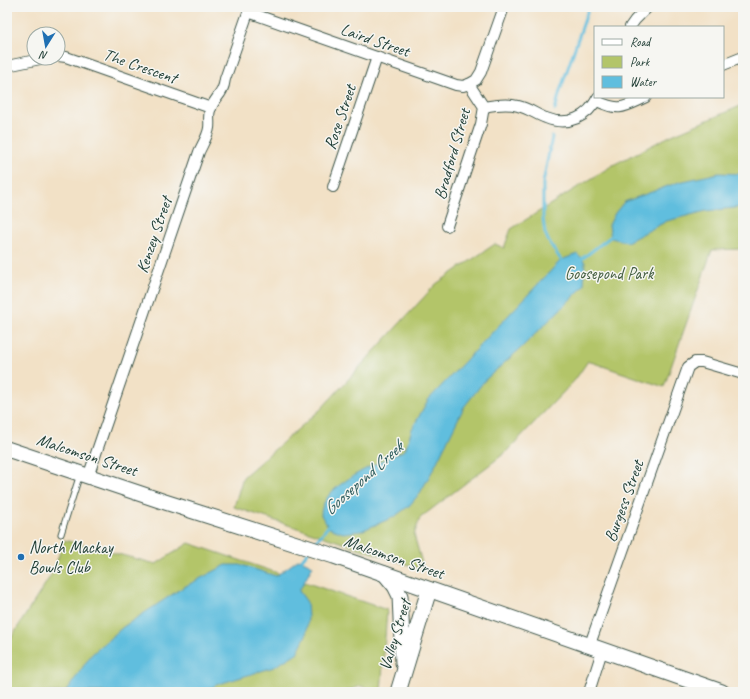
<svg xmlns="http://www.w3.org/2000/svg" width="750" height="699" font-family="Caveat,sans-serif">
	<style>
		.green { fill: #b3c569; stroke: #69814e }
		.water { fill: #60bede; stroke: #407e89 }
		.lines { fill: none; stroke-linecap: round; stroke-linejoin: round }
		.stream { stroke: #60bede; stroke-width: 3 }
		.lane-casing { stroke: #3f564a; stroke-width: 7 }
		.street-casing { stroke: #3f564a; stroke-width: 12 }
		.secondary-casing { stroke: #3f564a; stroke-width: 17 }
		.lane { stroke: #fff; stroke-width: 5 }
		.street { stroke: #fff; stroke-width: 10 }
		.secondary { stroke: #fff; stroke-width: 15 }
		.poi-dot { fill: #1f6fb2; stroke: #f6f6f2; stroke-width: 1.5 }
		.labels { text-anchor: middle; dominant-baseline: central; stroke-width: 3; stroke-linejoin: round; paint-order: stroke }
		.street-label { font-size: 17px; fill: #1f3d34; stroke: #f6f6f2 }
		.park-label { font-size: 17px; fill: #445f41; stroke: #f6f6f2 }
		.poi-label { font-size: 17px; fill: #1f3d34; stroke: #f6f6f2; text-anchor: start }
		.water-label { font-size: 18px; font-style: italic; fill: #2f5d5e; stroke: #f6f6f2 }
	</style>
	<rect width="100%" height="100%" fill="#f6f6f2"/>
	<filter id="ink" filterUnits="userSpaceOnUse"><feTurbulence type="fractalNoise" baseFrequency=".025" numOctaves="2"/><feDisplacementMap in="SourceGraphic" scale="8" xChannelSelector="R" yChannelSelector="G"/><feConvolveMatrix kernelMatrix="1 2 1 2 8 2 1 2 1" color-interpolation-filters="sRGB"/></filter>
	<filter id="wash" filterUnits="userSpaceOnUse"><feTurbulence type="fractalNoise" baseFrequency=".012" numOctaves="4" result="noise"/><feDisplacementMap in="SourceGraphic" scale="16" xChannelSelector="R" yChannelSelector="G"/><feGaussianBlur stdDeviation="0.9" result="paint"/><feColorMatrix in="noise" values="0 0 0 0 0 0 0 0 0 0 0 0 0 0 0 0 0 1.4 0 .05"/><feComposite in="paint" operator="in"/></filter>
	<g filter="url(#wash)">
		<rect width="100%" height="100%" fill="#f2e1c6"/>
		<g class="green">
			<polygon points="743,105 743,249 712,250 664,387 588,361 575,380 505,453 420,518 414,535 424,570 234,507 243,477 321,409 436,284 495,244 504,248 511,229 613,165 672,135"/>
			<polygon points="64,540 156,564 189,543 387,610 381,692 377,692 361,686 344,692 7,692 7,644 53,572"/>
		</g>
		<g class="water">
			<polygon points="719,173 743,174 743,207 706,211 667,221 627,242 611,238 609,225 615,213 624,202 679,182"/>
			<path d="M577,254L585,262L584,286L520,349L485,380L464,407L434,468L420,493L409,506L394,517L361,531L343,533L329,528L321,515C321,511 322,506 324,503C334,480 383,461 405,450L412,429L428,400L561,260Z"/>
			<polygon points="299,559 313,566 299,591 307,602 308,618 306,635 297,653 274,667 216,685 204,692 64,692 68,689 91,655 123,627 182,588 226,565 242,565 276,576"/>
		</g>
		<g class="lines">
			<g class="stream">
				<polyline points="555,110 560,91 589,7"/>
				<polyline points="552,137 543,183 543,218 545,233 549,242 563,263"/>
				<polyline points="579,261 614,234"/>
				<polyline points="314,544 330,524"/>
				<polyline points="299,563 308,552"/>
			</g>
		</g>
	</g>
	<g filter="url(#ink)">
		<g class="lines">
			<g class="lane-casing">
				<polyline id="lane" points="61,534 80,474"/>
			</g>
			<g class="street-casing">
				<g id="street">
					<polyline points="248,12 456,85 463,86 469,84"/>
					<polyline points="630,27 635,20 648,7"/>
					<polyline points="58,56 66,57 211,108"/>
					<polyline points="723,65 743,57"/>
					<polyline points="7,66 45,58"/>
					<path d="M597,101C620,112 624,107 646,97"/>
					<path d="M484,107C494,105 507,103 518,106C528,108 537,115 546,118C568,127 588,117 598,97"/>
					<polyline points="333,187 377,57"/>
					<polyline points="447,226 481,124 484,107 469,84 476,80 481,72 504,7"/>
					<path d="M88,477L199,152C202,145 208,136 209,128C210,122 208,116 210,110C215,96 223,96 225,79L250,7"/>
					<polyline points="589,647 688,367 695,362 702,362 743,374"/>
					<polyline points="589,692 602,651"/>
				</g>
			</g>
			<g class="secondary-casing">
				<g id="secondary">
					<polyline points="7,449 165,502 334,556 722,692"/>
					<polyline points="385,574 395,586 400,596 403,663"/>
					<polyline points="398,692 429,590"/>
				</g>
			</g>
			<use href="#lane" class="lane"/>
			<use href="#street" class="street"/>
			<use href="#secondary" class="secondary"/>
		</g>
	</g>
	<circle class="poi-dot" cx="21" cy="557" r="4"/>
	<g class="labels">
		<g class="street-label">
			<text transform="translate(375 40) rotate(19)">Laird Street</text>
			<text transform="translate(140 66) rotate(19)">The Crescent</text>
			<text transform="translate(340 117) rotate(-71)">Rose Street</text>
			<text transform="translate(452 154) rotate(-74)">Bradford Street</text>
			<text transform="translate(154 235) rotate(-71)">Kenzey Street</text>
			<text transform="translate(87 455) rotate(18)">Malcomson Street</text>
			<text transform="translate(624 501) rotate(-70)">Burgess Street</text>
			<text transform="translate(394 557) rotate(19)">Malcomson Street</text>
			<text transform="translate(395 635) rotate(-73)">Valley Street</text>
		</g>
		<g class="park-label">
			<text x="609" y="273">Goosepond Park</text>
		</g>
		<g class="poi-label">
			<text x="29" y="547">North Mackay<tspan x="29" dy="20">Bowls Club</tspan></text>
		</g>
		<g class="water-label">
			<text transform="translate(363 478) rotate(-42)">Goosepond Creek</text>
		</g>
	</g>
	<rect width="750" height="699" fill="none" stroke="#f6f6f2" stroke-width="24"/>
	<rect x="594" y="26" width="130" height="72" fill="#f6f6f2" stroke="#a0aca6"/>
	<rect x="602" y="39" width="20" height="6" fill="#ffffff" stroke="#a0aca6"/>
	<text x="630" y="46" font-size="12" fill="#1f3d34">Road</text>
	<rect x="602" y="56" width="20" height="12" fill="#b3c569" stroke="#a0aca6"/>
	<text x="630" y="66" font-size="12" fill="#1f3d34">Park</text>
	<rect x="602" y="76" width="20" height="12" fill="#60bede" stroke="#a0aca6"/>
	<text x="630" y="86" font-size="12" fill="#1f3d34">Water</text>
	<g transform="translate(46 46) rotate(191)"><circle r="19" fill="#f6f6f2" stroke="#a0aca6"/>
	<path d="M0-3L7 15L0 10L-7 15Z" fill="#1f6fb2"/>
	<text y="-6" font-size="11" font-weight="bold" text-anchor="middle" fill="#1f3d34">N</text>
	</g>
</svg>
